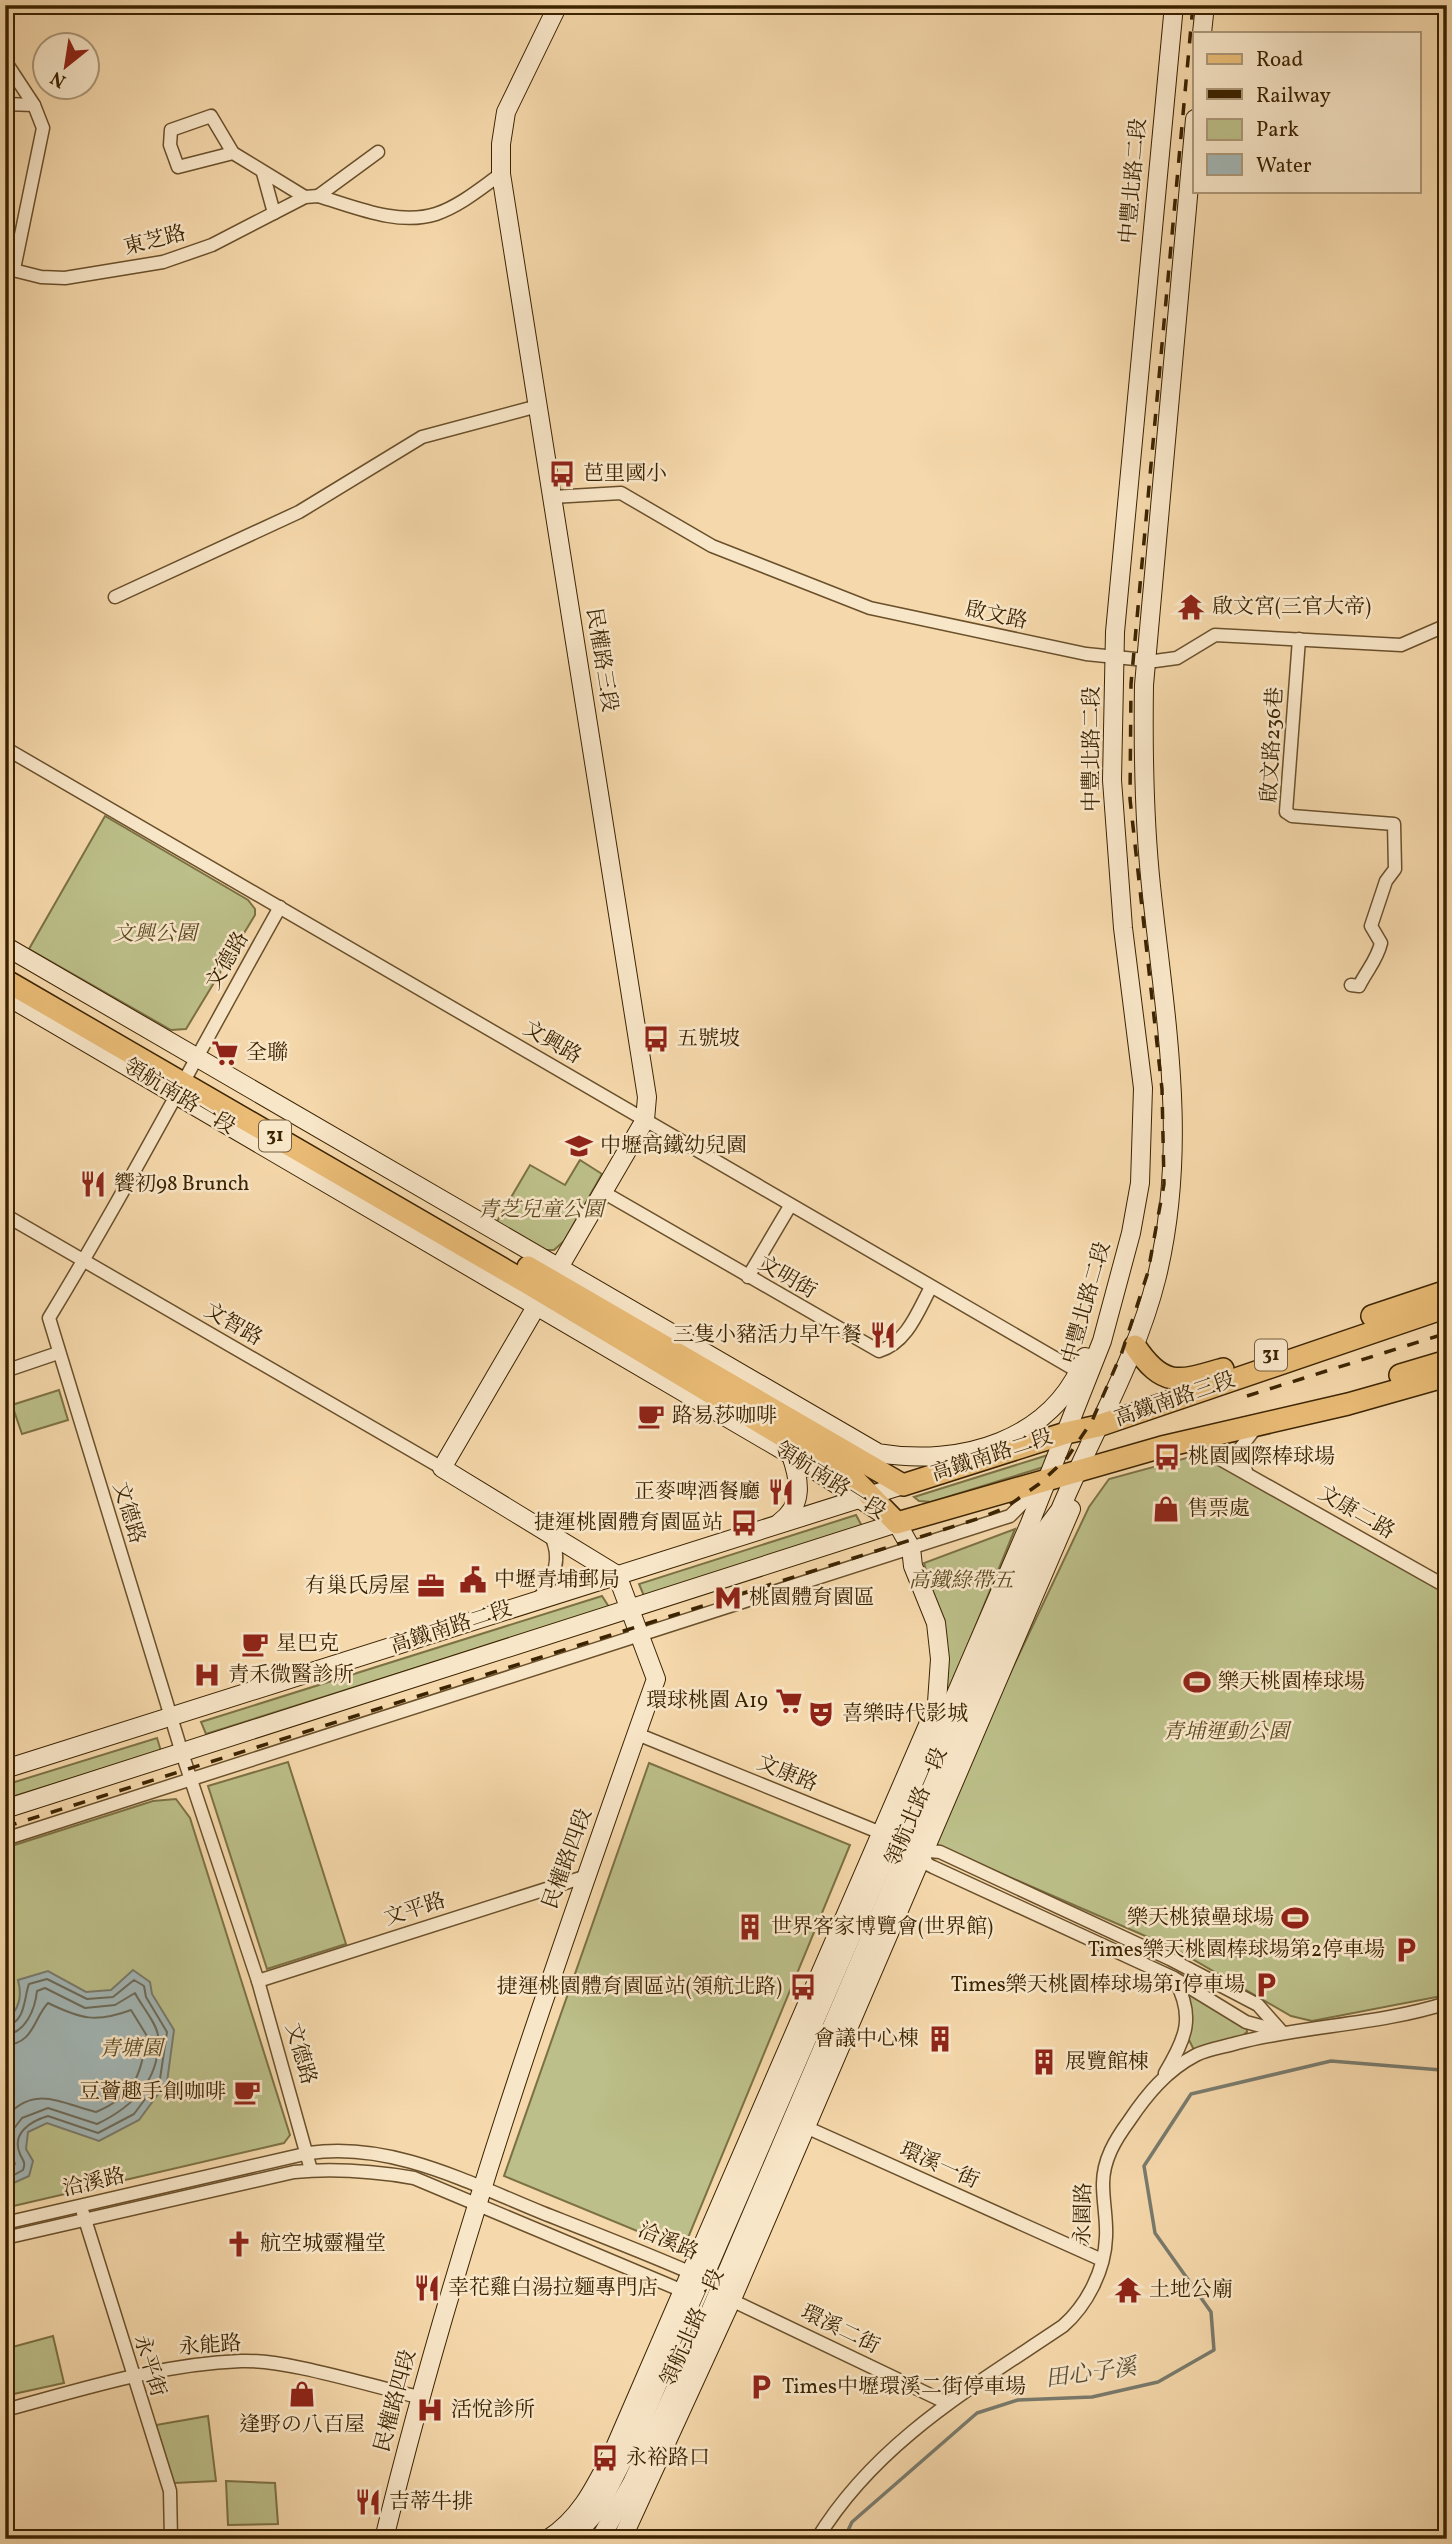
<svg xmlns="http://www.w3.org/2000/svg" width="1452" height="2544" font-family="Vollkorn,'Noto Serif TC','Noto Serif JP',serif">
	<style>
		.green { fill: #bcbf89; stroke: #7c7144; stroke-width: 2 }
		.water { fill: #a2b6b5; stroke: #797b6d; stroke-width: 2 }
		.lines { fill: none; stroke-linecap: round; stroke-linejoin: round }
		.shore { stroke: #6e6c5a; stroke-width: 2 }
		.stream { stroke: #797b6d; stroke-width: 3.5 }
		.street-casing { stroke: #6a502b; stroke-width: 15 }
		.secondary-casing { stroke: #3b2300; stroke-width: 20 }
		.primary-casing { stroke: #3b2300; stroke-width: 24 }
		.street { stroke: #f8e6c8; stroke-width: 12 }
		.secondary { stroke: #f8e6c8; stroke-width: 18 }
		.primary { stroke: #eabc76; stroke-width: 21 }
		.rail { stroke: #3b2300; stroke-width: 3.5; stroke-dasharray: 12 12; stroke-linecap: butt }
		.labels { text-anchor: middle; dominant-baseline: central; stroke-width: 5; stroke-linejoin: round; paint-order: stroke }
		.shield { fill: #f8e6c8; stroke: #745e3c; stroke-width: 2 }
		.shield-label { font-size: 19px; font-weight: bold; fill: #3b2300 }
		.street-label { font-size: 21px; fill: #3b2300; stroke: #f8e6c8 }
		.poi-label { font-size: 21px; fill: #3b2300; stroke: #f8e6c8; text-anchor: start }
		.park-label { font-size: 21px; font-style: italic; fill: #5b4a22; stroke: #f8e6c8 }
		.water-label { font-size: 23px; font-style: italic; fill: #5a4f36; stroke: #f8e6c8 }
	</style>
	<rect width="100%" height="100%" fill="#f5d8ab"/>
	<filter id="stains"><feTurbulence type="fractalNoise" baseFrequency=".00286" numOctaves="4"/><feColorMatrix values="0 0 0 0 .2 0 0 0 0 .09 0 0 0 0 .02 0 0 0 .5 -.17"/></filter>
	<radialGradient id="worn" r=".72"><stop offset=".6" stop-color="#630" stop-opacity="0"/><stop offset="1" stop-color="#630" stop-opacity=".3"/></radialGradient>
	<g class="green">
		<polygon points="105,816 248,900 255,909 255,915 186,1029 171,1030 29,949"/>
		<polygon points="580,1160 602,1174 564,1241 554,1250 543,1250 496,1223 530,1165 565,1185"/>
		<polygon points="59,1390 68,1420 22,1434 12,1405"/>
		<polygon points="1201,1454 1447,1593 1447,1995 1312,2021 1291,2016 1173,1948 938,1846 933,1836 1089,1507 1109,1479"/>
		<polygon points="1048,1455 1047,1466 931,1502 919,1501 914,1497"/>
		<polygon points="856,1515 863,1528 644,1596 639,1584"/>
		<polygon points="1015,1529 940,1714 939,1617 924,1563"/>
		<polygon points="602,1596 609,1607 206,1734 201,1722"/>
		<polygon points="157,1738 161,1751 5,1799 5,1785"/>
		<polygon points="288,1762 346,1944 267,1969 208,1786"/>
		<polygon points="649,1763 850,1845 683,2250 504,2176"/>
		<polygon points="176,1799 190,1818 290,2135 284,2143 5,2208 5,1848 153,1801"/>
		<polygon points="1196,1993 1246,2023 1247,2032 1241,2037 1194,2050 1188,2038 1189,1995"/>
		<polygon points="53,2336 64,2383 9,2395 5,2379 5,2349"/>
		<polygon points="208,2416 216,2481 174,2483 156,2425"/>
		<polygon points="226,2481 275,2483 278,2524 228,2525"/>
	</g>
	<path class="water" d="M133,1970L150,1982L152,1994L174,2030L167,2082L139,2120L99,2141L47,2123L28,2132L26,2149L33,2161L29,2176L5,2187V2020C20,2011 22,1995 18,1980L48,1971L86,1992L111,1990Z"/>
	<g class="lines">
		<g class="shore">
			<path d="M5,2026C26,2024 24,1996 29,1984L47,1979L87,1999L113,1997L134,1980L144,1986L146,1997L167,2032L160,2079L134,2114L98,2133L48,2116C31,2121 11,2133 20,2154C23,2161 26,2162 23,2170L5,2180"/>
			<path d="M5,2035C26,2033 35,2009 37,1991L45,1988L85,2008L115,2005L135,1993C140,2004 157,2023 158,2036C161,2079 133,2107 97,2124L48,2108L22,2118L12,2131L10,2151L15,2164L5,2170"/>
			<path d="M5,2045C34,2044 33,2019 48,2003C81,2019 96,2023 131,2010L147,2036C141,2076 134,2096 96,2112C63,2104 32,2083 5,2119"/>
		</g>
		<polyline class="stream" points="844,2539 852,2522 977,2413 1018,2400 1092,2397 1158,2382 1214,2350 1211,2312 1155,2233 1144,2166 1191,2094 1331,2061 1441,2070 1447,2066"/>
		<g class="street-casing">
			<g id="street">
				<polyline points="5,61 34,105 43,128 14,269"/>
				<polyline points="5,104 34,105"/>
				<polyline points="233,153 178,167 170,145 171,130 211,116 233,153 305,197"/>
				<polyline points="263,173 274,213"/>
				<polyline points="318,196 378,152"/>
				<path d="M5,268L41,277L65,278L163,262L212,245L305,197L318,196C355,207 398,226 436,214C460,206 481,188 501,174"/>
				<polyline points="552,497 621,493 712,546 870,608 1086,654 1155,661 1177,658 1215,635 1401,645 1447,625"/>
				<polyline points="115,597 299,512 422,437 538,406"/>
				<path d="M1299,639L1286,812L1292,816L1394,824L1395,869L1386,881L1371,926L1381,943C1377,960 1367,970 1359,986L1351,985"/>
				<polyline points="5,748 1079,1372"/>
				<path d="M280,907C203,1044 131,1183 49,1318L182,1753L258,1981L311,2170"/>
				<path d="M603,1192L879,1351C907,1343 918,1311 931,1287"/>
				<polyline points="5,1215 442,1468"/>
				<polyline points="748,1277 790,1206"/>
				<polyline points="5,1371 58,1353"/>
				<polyline points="1188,1441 1447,1587"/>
				<polyline points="1246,1471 1239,1450 1257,1426"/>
				<path d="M538,1600C554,1578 563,1559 550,1534"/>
				<polyline points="637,1734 886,1835"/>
				<polyline points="5,1839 1010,1516 1041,1485"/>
				<polyline points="919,1850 940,1852 1170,1959 1258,2005 1282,2032"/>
				<polyline points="922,1851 927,1864 933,1867 1174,1978 1246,2022 1279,2031"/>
				<polyline points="258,1981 584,1877"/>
				<path d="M1165,2073C1186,2038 1195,2017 1175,1980"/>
				<polyline points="799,2124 1102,2260"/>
				<polyline points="83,2213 170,2491 171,2539"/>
				<path d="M5,2223L309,2153C391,2141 469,2183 543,2213C594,2233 646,2253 696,2275"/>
				<path d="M5,2238L294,2172C335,2168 373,2171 414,2178L690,2294"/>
				<polyline points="725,2297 947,2403"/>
				<path d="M5,2410C83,2389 160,2364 241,2361C287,2359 370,2386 419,2397"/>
				<path d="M817,2539C876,2442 971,2388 1063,2326C1087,2305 1105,2270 1106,2237C1107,2220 1103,2202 1103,2184C1103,2160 1115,2140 1129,2121C1147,2094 1167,2070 1196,2055C1208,2049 1224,2047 1237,2043C1306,2025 1379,2025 1447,2003"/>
			</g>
		</g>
		<g class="secondary-casing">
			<g id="secondary">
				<polyline points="1202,33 1205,5"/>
				<path d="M5,946L878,1453C960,1467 1053,1441 1085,1357"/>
				<polyline points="5,995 791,1455 897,1523 911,1548 913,1566 936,1623 940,1659 936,1717 940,1735"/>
				<path d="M779,1523C804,1505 800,1481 791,1455"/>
				<polyline points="5,1769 903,1485"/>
				<polyline points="5,1809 897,1523"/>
				<path d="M384,2539C455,2246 555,1963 656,1679L617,1575L442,1468L645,1120L647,1097L501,174V144L506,112L558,5"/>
				<path d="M548,2539C581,2518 596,2485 613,2452L935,1709"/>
				<polyline points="572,2539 597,2511 636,2434 1030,1523 1102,1341 1131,1233 1140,1183 1143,1088 1123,928 1112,780 1115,632 1174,5"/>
				<path d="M600,2539L632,2483L701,2333L1043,1533L1060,1510C1093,1432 1137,1358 1157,1276C1189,1143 1165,1018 1151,886C1144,819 1143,752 1144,685L1195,119"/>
				<polyline points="622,2539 732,2299 1071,1509"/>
			</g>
		</g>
		<g class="primary-casing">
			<g id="primary">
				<polyline points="5,980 529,1284 853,1478 897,1523 1162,1447 1348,1404 1447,1376"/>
				<polyline points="528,1267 903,1485 1066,1433 1098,1426 1447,1307"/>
				<polyline points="1372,1316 1447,1291"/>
				<path d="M1135,1346C1163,1388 1179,1382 1223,1369"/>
				<polyline points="1400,1375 1447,1361"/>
			</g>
		</g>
		<use href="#street" class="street"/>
		<use href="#secondary" class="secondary"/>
		<use href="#primary" class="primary"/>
		<g class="rail">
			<polyline points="1247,1396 1447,1333"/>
			<polyline points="5,1827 980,1518 1005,1508 1039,1484 1067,1458 1092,1421 1122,1352 1148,1272 1164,1184 1162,1089 1130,799 1131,684 1193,5"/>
		</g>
	</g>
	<defs>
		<g id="bus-bare" transform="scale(2.1)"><path d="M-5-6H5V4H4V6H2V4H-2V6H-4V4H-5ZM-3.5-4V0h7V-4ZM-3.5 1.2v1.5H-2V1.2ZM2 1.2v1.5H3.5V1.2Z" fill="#8f2418" stroke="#f8e6c8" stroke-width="2.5" paint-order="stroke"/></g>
		<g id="temple-bare" transform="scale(2.1)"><path d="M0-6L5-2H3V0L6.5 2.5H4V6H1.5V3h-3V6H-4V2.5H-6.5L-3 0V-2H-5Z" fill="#8f2418" stroke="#f8e6c8" stroke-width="2.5" paint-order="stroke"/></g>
		<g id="supermarket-bare" transform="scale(2.1)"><path d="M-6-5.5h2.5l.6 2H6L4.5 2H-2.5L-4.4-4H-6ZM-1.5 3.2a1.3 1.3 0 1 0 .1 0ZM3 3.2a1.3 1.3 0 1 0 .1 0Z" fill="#8f2418" stroke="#f8e6c8" stroke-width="2.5" paint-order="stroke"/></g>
		<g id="school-bare" transform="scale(2.1)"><path d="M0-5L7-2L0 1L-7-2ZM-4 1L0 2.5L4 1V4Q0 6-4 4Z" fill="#8f2418" stroke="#f8e6c8" stroke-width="2.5" paint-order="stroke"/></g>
		<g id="restaurant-bare" transform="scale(2.1)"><path d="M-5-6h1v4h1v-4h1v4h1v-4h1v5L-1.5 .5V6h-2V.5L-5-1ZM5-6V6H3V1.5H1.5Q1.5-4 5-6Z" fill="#8f2418" stroke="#f8e6c8" stroke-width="2.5" paint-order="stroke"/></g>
		<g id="cafe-bare" transform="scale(2.1)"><path d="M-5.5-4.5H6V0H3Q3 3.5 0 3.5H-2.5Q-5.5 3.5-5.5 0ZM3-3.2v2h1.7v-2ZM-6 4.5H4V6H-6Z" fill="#8f2418" stroke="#f8e6c8" stroke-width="2.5" paint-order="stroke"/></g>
		<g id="shop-bare" transform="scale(2.1)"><path d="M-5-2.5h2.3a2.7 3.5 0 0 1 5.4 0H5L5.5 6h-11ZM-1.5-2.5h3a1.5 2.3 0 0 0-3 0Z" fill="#8f2418" stroke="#f8e6c8" stroke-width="2.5" paint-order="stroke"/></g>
		<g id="civic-bare" transform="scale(2.1)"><path d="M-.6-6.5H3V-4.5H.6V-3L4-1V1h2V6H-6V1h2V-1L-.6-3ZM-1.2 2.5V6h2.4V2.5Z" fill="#8f2418" stroke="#f8e6c8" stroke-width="2.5" paint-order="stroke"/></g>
		<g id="office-bare" transform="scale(2.1)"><path d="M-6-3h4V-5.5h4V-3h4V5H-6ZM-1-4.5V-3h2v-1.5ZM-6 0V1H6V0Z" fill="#8f2418" stroke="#f8e6c8" stroke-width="2.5" paint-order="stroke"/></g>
		<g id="metro-bare" transform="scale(2.1)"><path d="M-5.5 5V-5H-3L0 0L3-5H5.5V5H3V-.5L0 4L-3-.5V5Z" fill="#8f2418" stroke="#f8e6c8" stroke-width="2.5" paint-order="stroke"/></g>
		<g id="hospital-bare" transform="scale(2.1)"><path d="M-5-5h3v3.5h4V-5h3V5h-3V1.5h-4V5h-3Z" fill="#8f2418" stroke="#f8e6c8" stroke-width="2.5" paint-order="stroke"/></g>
		<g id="stadium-bare" transform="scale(2.1)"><path d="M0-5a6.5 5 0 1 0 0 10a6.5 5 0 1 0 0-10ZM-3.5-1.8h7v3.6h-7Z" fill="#8f2418" stroke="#f8e6c8" stroke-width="2.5" paint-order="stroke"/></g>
		<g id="theatre-bare" transform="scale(2.1)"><path d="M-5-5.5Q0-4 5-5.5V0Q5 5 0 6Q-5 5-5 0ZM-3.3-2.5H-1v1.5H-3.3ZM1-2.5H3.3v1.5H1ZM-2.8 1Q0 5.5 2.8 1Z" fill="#8f2418" stroke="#f8e6c8" stroke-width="2.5" paint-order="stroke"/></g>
		<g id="building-bare" transform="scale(2.1)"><path d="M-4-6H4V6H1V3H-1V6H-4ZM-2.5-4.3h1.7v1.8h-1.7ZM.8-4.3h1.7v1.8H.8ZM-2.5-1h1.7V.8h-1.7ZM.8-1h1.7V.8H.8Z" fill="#8f2418" stroke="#f8e6c8" stroke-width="2.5" paint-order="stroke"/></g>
		<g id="parking-bare" transform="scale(2.1)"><path d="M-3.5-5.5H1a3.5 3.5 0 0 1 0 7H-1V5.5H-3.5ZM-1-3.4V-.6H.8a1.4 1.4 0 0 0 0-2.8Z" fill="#8f2418" stroke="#f8e6c8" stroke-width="2.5" paint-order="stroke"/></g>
		<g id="church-bare" transform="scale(2.1)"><path d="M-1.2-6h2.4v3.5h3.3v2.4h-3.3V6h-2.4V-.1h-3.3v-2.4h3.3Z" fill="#8f2418" stroke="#f8e6c8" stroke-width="2.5" paint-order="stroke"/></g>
	</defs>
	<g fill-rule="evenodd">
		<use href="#bus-bare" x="562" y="474"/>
		<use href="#temple-bare" x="1191" y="607"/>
		<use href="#bus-bare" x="656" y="1039"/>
		<use href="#supermarket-bare" x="225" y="1053"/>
		<use href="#school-bare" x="579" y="1146"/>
		<use href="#restaurant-bare" x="93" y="1184"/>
		<use href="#restaurant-bare" x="883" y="1335"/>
		<use href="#cafe-bare" x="651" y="1416"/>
		<use href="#bus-bare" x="1167" y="1457"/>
		<use href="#restaurant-bare" x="781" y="1492"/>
		<use href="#shop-bare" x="1166" y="1509"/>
		<use href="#bus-bare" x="744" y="1523"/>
		<use href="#civic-bare" x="473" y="1580"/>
		<use href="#office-bare" x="431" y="1586"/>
		<use href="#metro-bare" x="728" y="1598"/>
		<use href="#cafe-bare" x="255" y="1644"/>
		<use href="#hospital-bare" x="207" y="1675"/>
		<use href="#stadium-bare" x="1197" y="1682"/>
		<use href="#supermarket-bare" x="789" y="1701"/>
		<use href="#theatre-bare" x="821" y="1714"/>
		<use href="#stadium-bare" x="1295" y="1918"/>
		<use href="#building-bare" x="750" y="1927"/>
		<use href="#parking-bare" x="1406" y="1950"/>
		<use href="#parking-bare" x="1266" y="1985"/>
		<use href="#bus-bare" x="803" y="1987"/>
		<use href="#building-bare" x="940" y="2039"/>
		<use href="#building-bare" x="1044" y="2062"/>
		<use href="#cafe-bare" x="247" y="2092"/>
		<use href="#church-bare" x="239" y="2244"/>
		<use href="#restaurant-bare" x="427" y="2288"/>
		<use href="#temple-bare" x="1128" y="2290"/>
		<use href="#parking-bare" x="761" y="2387"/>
		<use href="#shop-bare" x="302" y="2394"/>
		<use href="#hospital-bare" x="430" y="2410"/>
		<use href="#bus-bare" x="605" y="2458"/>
		<use href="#restaurant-bare" x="368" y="2502"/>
	</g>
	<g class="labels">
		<g class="shield">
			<rect x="259" y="1120.5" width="32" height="31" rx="5"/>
			<rect x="1255" y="1339.5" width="32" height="31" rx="5"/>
		</g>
		<g class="shield-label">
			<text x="275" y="1136">31</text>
			<text x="1271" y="1355">31</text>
		</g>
		<g class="street-label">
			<text transform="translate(1134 181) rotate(-85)">中豐北路二段</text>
			<text transform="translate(155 241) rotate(-14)">東芝路</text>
			<text transform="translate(996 616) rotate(12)">啟文路</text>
			<text transform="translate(601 660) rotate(81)">民權路三段</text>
			<text transform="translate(1273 745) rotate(-87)">啟文路236巷</text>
			<text transform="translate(1092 749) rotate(-90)">中豐北路二段</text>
			<text transform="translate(228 961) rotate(-60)">文德路</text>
			<text transform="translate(552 1043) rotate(30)">文興路</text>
			<text transform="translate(179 1097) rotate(31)">領航南路一段</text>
			<text transform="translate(787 1278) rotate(30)">文明街</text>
			<text transform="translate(1087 1303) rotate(-74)">中豐北路二段</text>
			<text transform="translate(233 1325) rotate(30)">文智路</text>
			<text transform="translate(1175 1400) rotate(-19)">高鐵南路三段</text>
			<text transform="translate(992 1456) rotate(-18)">高鐵南路二段</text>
			<text transform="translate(830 1481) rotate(32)">領航南路一段</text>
			<text transform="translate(128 1513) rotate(73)">文德路</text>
			<text transform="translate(1356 1513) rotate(30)">文康二路</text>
			<text transform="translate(451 1628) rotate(-18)">高鐵南路二段</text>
			<text transform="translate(787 1774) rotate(22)">文康路</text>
			<text transform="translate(917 1807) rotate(-67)">領航北路一段</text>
			<text transform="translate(568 1859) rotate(-70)">民權路四段</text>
			<text transform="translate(415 1910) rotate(-18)">文平路</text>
			<text transform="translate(300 2054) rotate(74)">文德路</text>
			<text transform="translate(939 2166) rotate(24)">環溪一街</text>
			<text transform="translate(94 2183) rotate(-13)">洽溪路</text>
			<text transform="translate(1084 2214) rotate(-89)">永園路</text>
			<text transform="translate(668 2242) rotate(23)">洽溪路</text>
			<text transform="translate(693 2328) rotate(-66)">領航北路一段</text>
			<text transform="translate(840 2330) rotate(26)">環溪二街</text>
			<text transform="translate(210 2346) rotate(-4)">永能路</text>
			<text transform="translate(149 2366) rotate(73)">永平街</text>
			<text transform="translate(396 2401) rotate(-75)">民權路四段</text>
		</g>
		<g class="poi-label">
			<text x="583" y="474">芭里國小</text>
			<text x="1212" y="607">啟文宮(三官大帝)</text>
			<text x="677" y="1039">五號坡</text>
			<text x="246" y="1053">全聯</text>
			<text x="600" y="1146">中壢高鐵幼兒園</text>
			<text x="114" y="1184">饗初98 Brunch</text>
			<text x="862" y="1335" text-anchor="end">三隻小豬活力早午餐</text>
			<text x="672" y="1416">路易莎咖啡</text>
			<text x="1188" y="1457">桃園國際棒球場</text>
			<text x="760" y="1492" text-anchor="end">正麥啤酒餐廳</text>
			<text x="1187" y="1509">售票處</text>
			<text x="723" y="1523" text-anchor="end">捷運桃園體育園區站</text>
			<text x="494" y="1580">中壢青埔郵局</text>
			<text x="410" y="1586" text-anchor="end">有巢氏房屋</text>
			<text x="749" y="1598">桃園體育園區</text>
			<text x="276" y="1644">星巴克</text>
			<text x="228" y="1675">青禾微醫診所</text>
			<text x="1218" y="1682">樂天桃園棒球場</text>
			<text x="768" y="1701" text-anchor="end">環球桃園 A19</text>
			<text x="842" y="1714">喜樂時代影城</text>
			<text x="1274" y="1918" text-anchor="end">樂天桃猿壘球場</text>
			<text x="771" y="1927">世界客家博覽會(世界館)</text>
			<text x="1385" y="1950" text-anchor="end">Times樂天桃園棒球場第2停車場</text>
			<text x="1245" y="1985" text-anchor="end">Times樂天桃園棒球場第1停車場</text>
			<text x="782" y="1987" text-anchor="end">捷運桃園體育園區站(領航北路)</text>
			<text x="919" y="2039" text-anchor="end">會議中心棟</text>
			<text x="1065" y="2062">展覽館棟</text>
			<text x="226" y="2092" text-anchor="end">豆薈趣手創咖啡</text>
			<text x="260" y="2244">航空城靈糧堂</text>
			<text x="448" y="2288">幸花雞白湯拉麵專門店</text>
			<text x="1149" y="2290">土地公廟</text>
			<text x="782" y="2387">Times中壢環溪二街停車場</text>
			<text x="451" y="2410">活悅診所</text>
			<text x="302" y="2425" text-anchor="middle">逢野の八百屋</text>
			<text x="626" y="2458">永裕路口</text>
			<text x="389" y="2502">吉蒂牛排</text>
		</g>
		<g class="park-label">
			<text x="155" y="934">文興公園</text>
			<text x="541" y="1210">青芝兒童公園</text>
			<text x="961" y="1581">高鐵綠帶五</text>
			<text x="1226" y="1732">青埔運動公園</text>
			<text x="131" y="2049">青塘園</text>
		</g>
		<g class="water-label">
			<text transform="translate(1091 2374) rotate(-8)">田心子溪</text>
		</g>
	</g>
	<rect width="1452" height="2544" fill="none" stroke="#f5d8ab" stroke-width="28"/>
	<rect x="7" y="7" width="1438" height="2530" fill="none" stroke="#3b2300" stroke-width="3.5"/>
	<rect x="14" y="14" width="1424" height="2516" fill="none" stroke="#3b2300" stroke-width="2"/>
	<rect x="1193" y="32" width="228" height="161" fill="#f8e6c8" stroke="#ac9878" stroke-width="2"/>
	<rect x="1207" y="54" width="35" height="10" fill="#eabc76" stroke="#ac9878" stroke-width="2"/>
	<text x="1256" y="66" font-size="21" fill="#3b2300">Road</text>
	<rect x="1207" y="89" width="35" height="10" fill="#3b2300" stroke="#ac9878" stroke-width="2"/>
	<text x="1256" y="102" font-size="21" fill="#3b2300">Railway</text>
	<rect x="1207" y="119" width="35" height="21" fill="#bcbf89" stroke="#ac9878" stroke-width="2"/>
	<text x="1256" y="136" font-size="21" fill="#3b2300">Park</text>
	<rect x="1207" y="154" width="35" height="21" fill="#a2b6b5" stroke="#ac9878" stroke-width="2"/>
	<text x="1256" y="172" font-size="21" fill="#3b2300">Water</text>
	<g transform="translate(66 66) rotate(210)"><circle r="33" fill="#f8e6c8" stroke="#ac9878" stroke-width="2"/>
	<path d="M0-5L12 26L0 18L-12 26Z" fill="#8f2418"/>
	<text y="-10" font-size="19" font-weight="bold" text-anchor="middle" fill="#3b2300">N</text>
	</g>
	<rect width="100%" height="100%" filter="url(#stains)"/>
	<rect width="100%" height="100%" fill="url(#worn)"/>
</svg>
